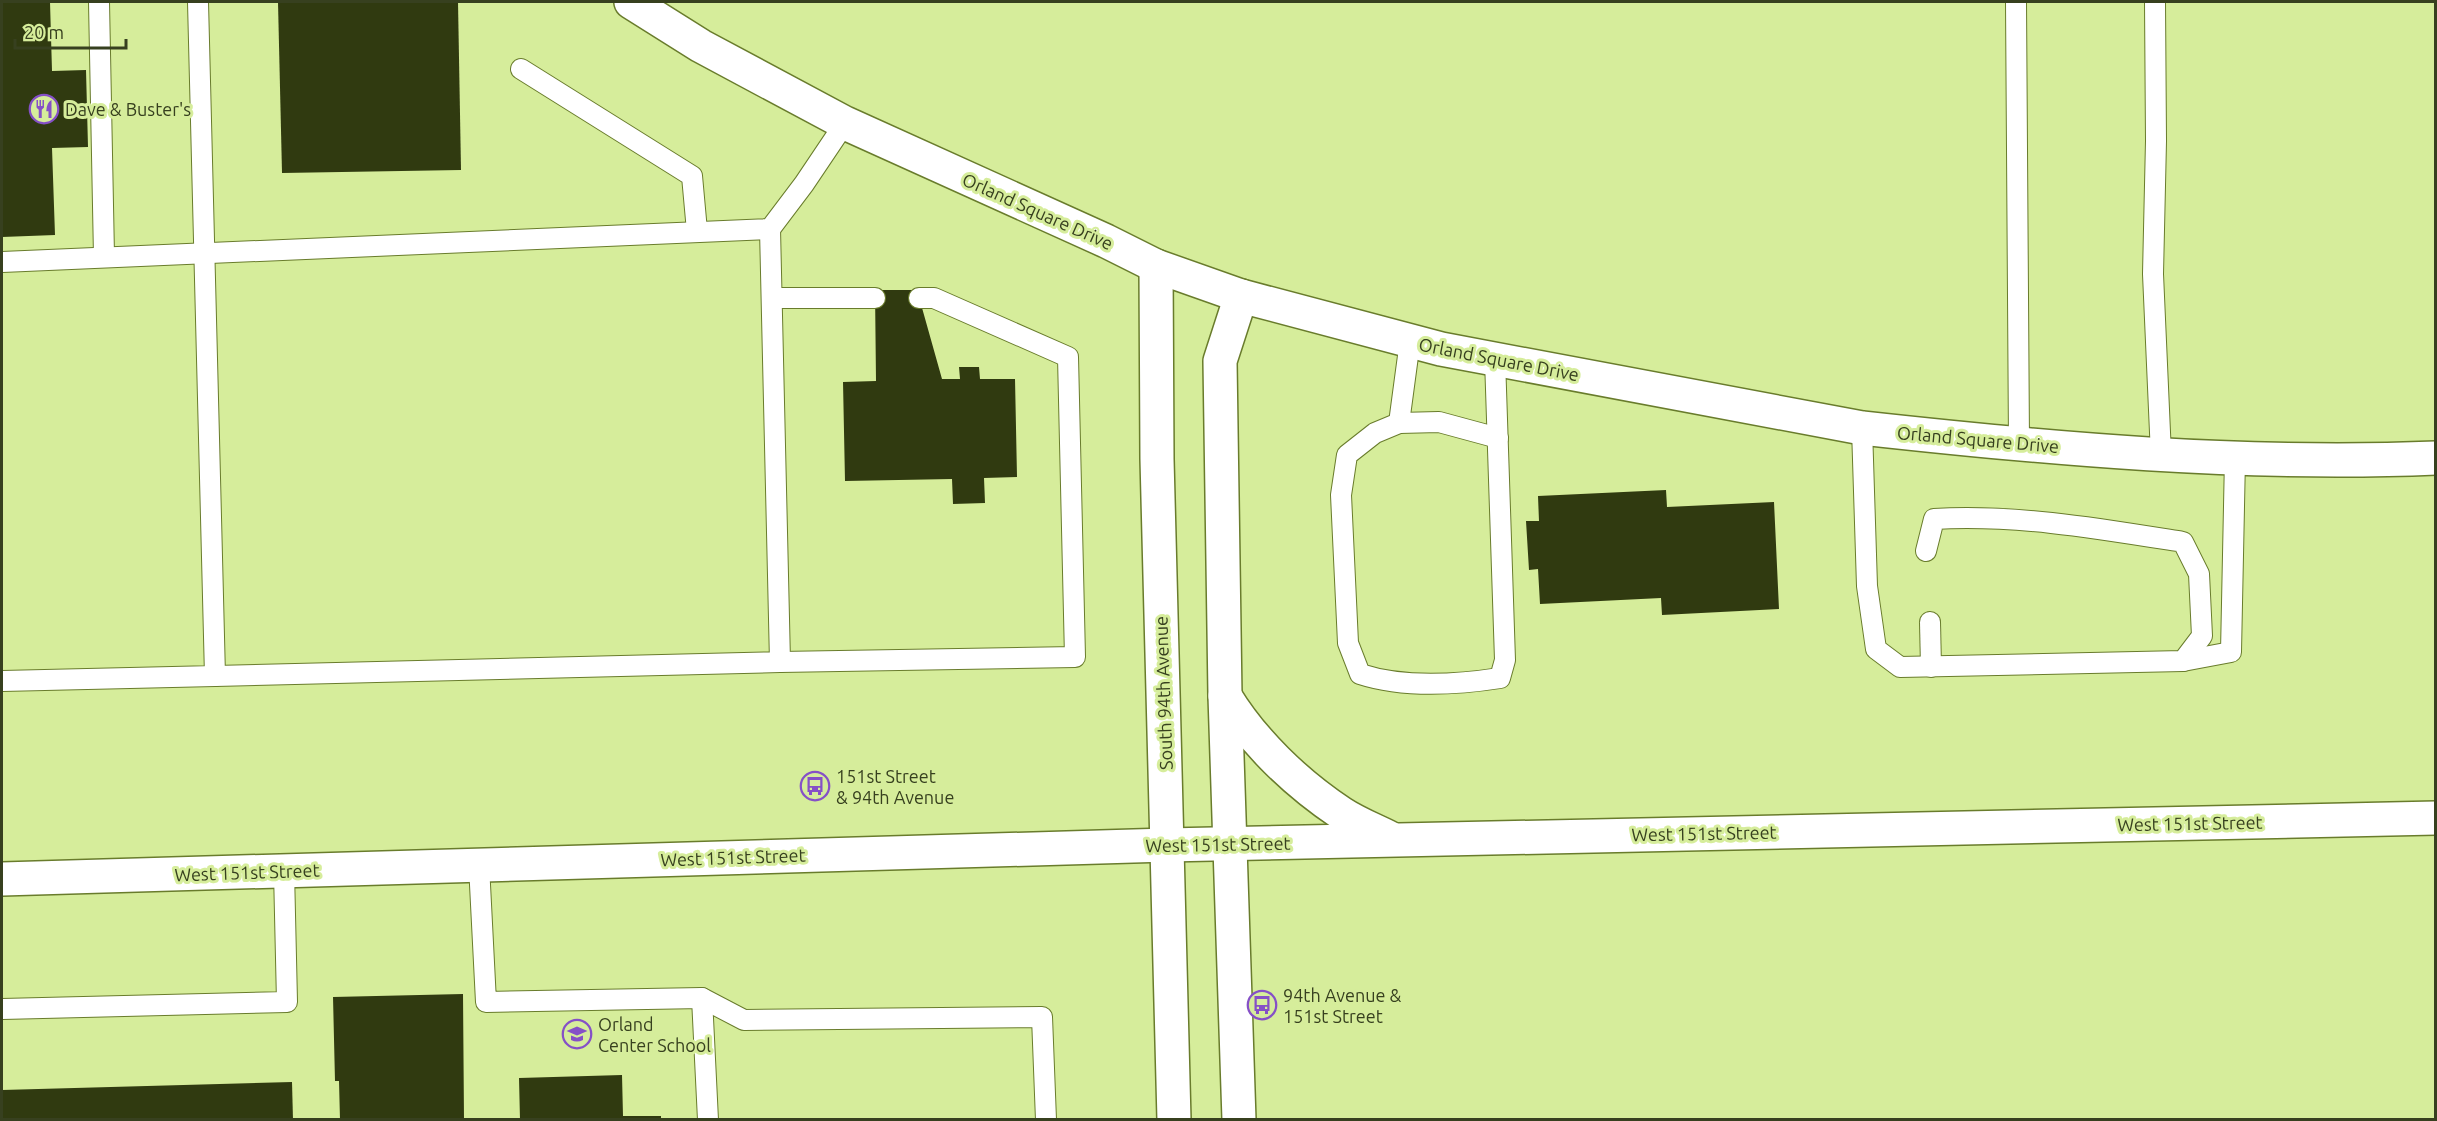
<svg xmlns="http://www.w3.org/2000/svg" width="2437" height="1121" font-family="Ubuntu,sans-serif">
	<style>
		.building { fill: #303a10 }
		.lines { fill: none; stroke-linecap: round; stroke-linejoin: round }
		.service-casing { stroke: #697c2c; stroke-width: 22 }
		.minor-casing { stroke: #697c2c; stroke-width: 36 }
		.tertiary-casing { stroke: #697c2c; stroke-width: 36 }
		.service { stroke: #fff; stroke-width: 20 }
		.minor { stroke: #fff; stroke-width: 33 }
		.tertiary { stroke: #fff; stroke-width: 33 }
		.labels { text-anchor: middle; dominant-baseline: central; stroke-width: 6; stroke-linejoin: round; paint-order: stroke }
		.poi-label { font-size: 18px; fill: #37401f; stroke: #d6ed9b; text-anchor: start }
		.street-label { font-size: 18px; fill: #37401f; stroke: #d6ed9b }
	</style>
	<rect width="100%" height="100%" fill="#d6ed9b"/>
	<g class="building">
		<polygon points="2,2 50,2 52,71 86,70 88,147 52,148 55,235 2,237"/>
		<polygon points="278,2 458,2 461,170 282,173"/>
		<polygon points="875,290 917,290 942,379 960,379 959,367 979,367 980,379 1015,379 1017,477 984,478 985,503 953,504 952,479 845,481 843,382 876,381"/>
		<polygon points="1666,490 1667,507 1774,502 1779,609 1662,615 1661,598 1540,604 1538,569 1529,570 1526,521 1539,521 1538,496"/>
		<polygon points="463,994 464,1120 340,1120 339,1081 335,1081 333,997"/>
		<polygon points="622,1075 623,1116 661,1116 661,1120 520,1120 519,1078"/>
		<polygon points="292,1082 293,1120 2,1120 2,1090"/>
	</g>
	<g class="lines">
		<g class="service-casing">
			<g id="service">
				<polyline points="99,2 104,256"/>
				<polyline points="2016,2 2019,443"/>
				<polyline points="2155,2 2156,141 2153,274 2161,455"/>
				<polyline points="521,69 692,176 697,231"/>
				<polyline points="2,262 770,229 804,184 845,123"/>
				<polyline points="772,298 875,298"/>
				<path d="M1410,341L1399,423L1375,433L1347,455L1341,495L1348,643L1360,674C1403,688 1455,685 1500,678L1505,660L1495,359"/>
				<polyline points="1399,423 1439,422 1498,438"/>
				<path d="M1862,428L1867,586L1876,649L1900,667L2183,661L2202,636L2199,574L2183,542C2102,529 2016,514 1934,519L1926,551"/>
				<polyline points="1930,622 1931,667"/>
				<polyline points="2183,661 2231,652 2235,458"/>
				<polyline points="780,662 1075,657 1068,357 934,298 919,298"/>
				<polyline points="215,676 780,662 770,229"/>
				<polyline points="2,681 215,676 198,2"/>
				<polyline points="479,865 486,1002 702,998 708,1120"/>
				<polyline points="702,998 744,1020 1042,1017 1046,1120"/>
				<polyline points="2,1009 287,1002 284,871"/>
			</g>
		</g>
		<g class="minor-casing">
			<path id="minor" d="M631,2L701,46L845,123L1106,241L1156,266L1241,296L1441,349L1862,428C2052,449 2244,466 2436,458"/>
		</g>
		<g class="tertiary-casing">
			<g id="tertiary">
				<polyline points="1156,266 1157,459 1174,1120"/>
				<path d="M1225,696C1253,742 1296,783 1341,813C1356,823 1374,830 1390,838"/>
				<polyline points="2,879 1167,845 2436,818"/>
				<polyline points="1239,1120 1225,696 1220,361 1241,296"/>
			</g>
		</g>
		<use href="#service" class="service"/>
		<use href="#minor" class="minor"/>
		<use href="#tertiary" class="tertiary"/>
	</g>
	<defs>
		<g id="restaurant-ring" transform="scale(1.5)"><circle r="9.5" fill="#d6ed9b" stroke="#8550c7" stroke-width="1.5"/><path d="M-5-6h1v4h1v-4h1v4h1v-4h1v5L-1.5 .5V6h-2V.5L-5-1ZM5-6V6H3V1.5H1.5Q1.5-4 5-6Z" fill="#8550c7"/></g>
		<g id="bus-ring" transform="scale(1.5)"><circle r="9.5" fill="#d6ed9b" stroke="#8550c7" stroke-width="1.5"/><path d="M-5-6H5V4H4V6H2V4H-2V6H-4V4H-5ZM-3.5-4V0h7V-4ZM-3.5 1.2v1.5H-2V1.2ZM2 1.2v1.5H3.5V1.2Z" fill="#8550c7"/></g>
		<g id="school-ring" transform="scale(1.5)"><circle r="9.5" fill="#d6ed9b" stroke="#8550c7" stroke-width="1.5"/><path d="M0-5L7-2L0 1L-7-2ZM-4 1L0 2.5L4 1V4Q0 6-4 4Z" fill="#8550c7"/></g>
	</defs>
	<g fill-rule="evenodd">
		<use href="#restaurant-ring" x="44" y="109"/>
		<use href="#bus-ring" x="815" y="786"/>
		<use href="#bus-ring" x="1262" y="1005"/>
		<use href="#school-ring" x="577" y="1034"/>
	</g>
	<g class="labels">
		<g class="poi-label">
			<text x="65" y="109">Dave &amp; Buster's</text>
			<text x="836" y="776">151st Street<tspan x="836" dy="21">&amp; 94th Avenue</tspan></text>
			<text x="1283" y="995">94th Avenue &amp;<tspan x="1283" dy="21">151st Street</tspan></text>
			<text x="598" y="1024">Orland<tspan x="598" dy="21">Center School</tspan></text>
		</g>
		<g class="street-label">
			<text transform="translate(1038 211) rotate(24)">Orland Square Drive</text>
			<text transform="translate(1499 359) rotate(11)">Orland Square Drive</text>
			<text transform="translate(1978 439) rotate(5)">Orland Square Drive</text>
			<text transform="translate(1163 693) rotate(-92)">South 94th Avenue</text>
			<text transform="translate(2190 823) rotate(-1)">West 151st Street</text>
			<text transform="translate(1704 833) rotate(-1)">West 151st Street</text>
			<text transform="translate(1218 844) rotate(-1)">West 151st Street</text>
			<text transform="translate(733 857) rotate(-2)">West 151st Street</text>
			<text transform="translate(247 872) rotate(-2)">West 151st Street</text>
		</g>
	</g>
	<rect width="2437" height="1121" fill="none" stroke="#37401f" stroke-width="6"/>
	<path d="M15 39v9h111v-9" fill="none" stroke="#37401f" stroke-width="3"/>
	<text x="24" y="39" font-size="18" fill="#37401f" stroke="#d6ed9b" stroke-width="4.5" paint-order="stroke">20 m</text>
</svg>
